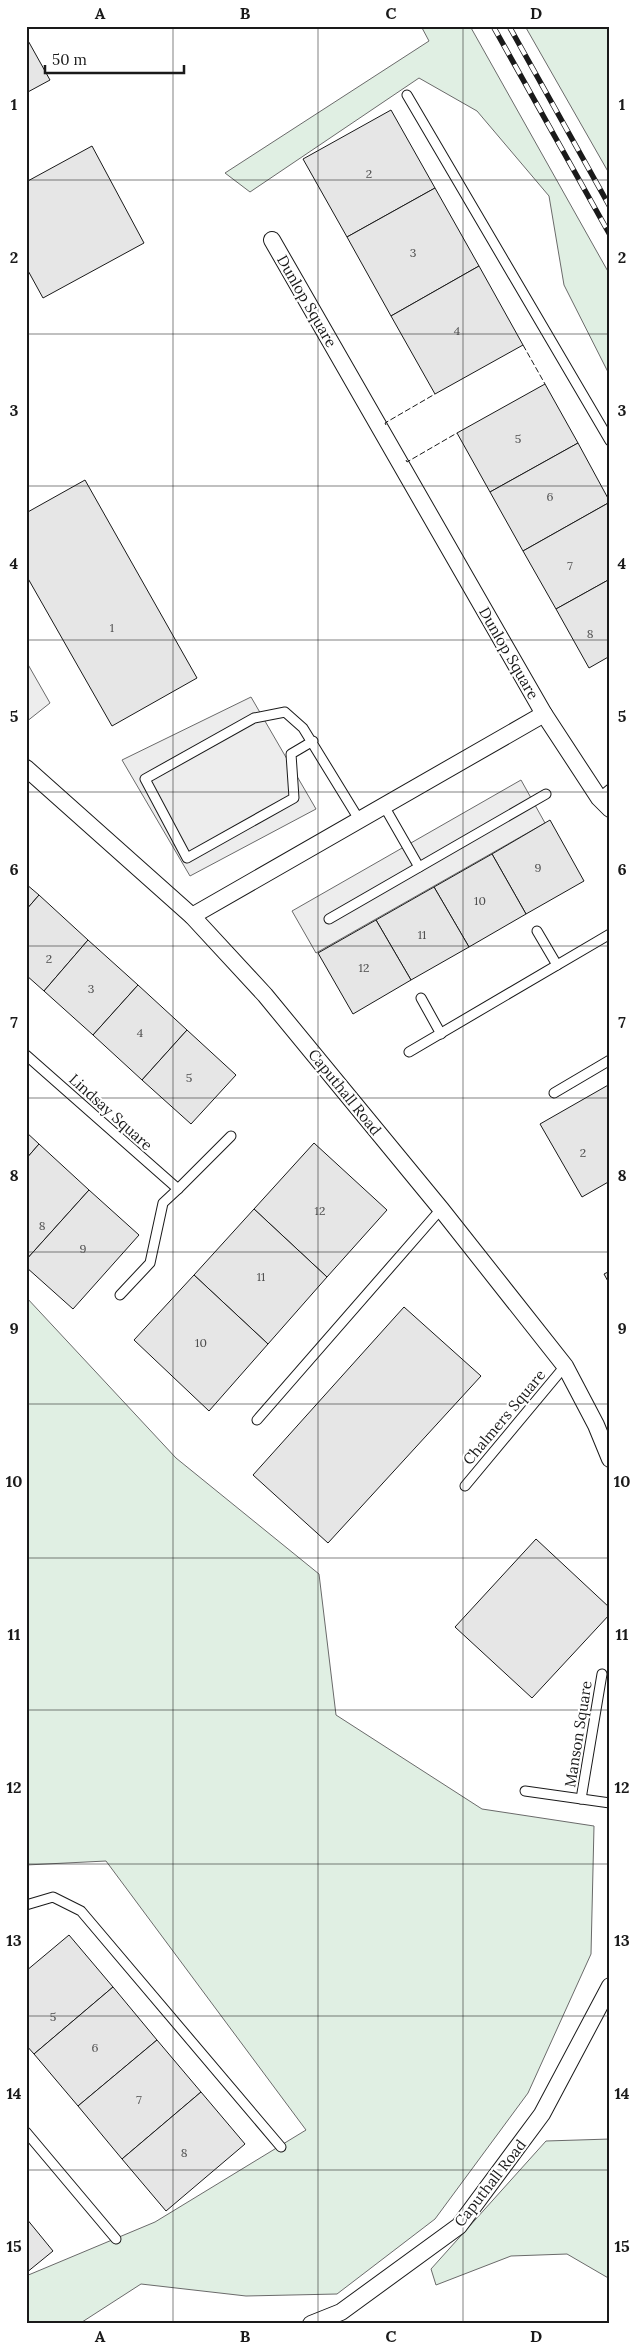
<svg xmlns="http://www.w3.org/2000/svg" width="636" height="2350" font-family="Lora,serif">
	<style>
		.green { fill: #e0efe3; stroke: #6a6a6a }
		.parking { fill: #ededed; stroke: #6a6a6a }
		.building { fill: #e6e6e6; stroke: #1a1a1a }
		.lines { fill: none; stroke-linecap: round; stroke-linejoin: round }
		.service-casing { stroke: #1a1a1a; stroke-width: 11 }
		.minor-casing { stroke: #1a1a1a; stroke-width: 18 }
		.service { stroke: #fff; stroke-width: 9 }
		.minor { stroke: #fff; stroke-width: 16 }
		.rail-casing { stroke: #1a1a1a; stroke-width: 5.5 }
		.rail { stroke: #fff; stroke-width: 4; stroke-dasharray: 11; stroke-linecap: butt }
		.fence { stroke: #1a1a1a; stroke-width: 1; stroke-dasharray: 6 2.5; stroke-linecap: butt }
		.grid { fill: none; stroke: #1a1a1a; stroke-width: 1; stroke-opacity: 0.55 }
		.labels { text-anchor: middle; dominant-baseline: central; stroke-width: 4; stroke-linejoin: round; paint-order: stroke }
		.number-label { font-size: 12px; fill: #4d4d4d }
		.street-label { font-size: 15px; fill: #1a1a1a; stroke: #fff }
		.neatline { fill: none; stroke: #1a1a1a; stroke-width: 2 }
		.grid-label { font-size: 16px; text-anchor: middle; font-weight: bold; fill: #1a1a1a }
	</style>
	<rect width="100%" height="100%" fill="#fff"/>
	<g class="green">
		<polygon points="421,26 470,26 610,275 610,376 564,285 549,196 477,111 419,78 250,192 225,173 429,41"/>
		<polygon points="525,26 610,26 610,175"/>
		<polygon points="26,1297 176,1458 319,1574 336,1715 482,1809 594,1826 591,1954 528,2093 435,2219 337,2294 246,2296 141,2284 79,2324 26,2324 26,2276 155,2222 306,2130 106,1861 26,1865"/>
		<polygon points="610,2139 610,2279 567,2254 511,2256 436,2285 431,2269 546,2141"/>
	</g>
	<g class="parking">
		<polygon points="26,661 50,703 26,722"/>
		<polygon points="251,697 316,809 190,876 122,760"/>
		<polygon points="521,780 545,823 316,953 292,911"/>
	</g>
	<g class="building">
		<polygon points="26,37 50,80 26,93"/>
		<polygon points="391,110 435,188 347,237 303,159"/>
		<polygon points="92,146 144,243 43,298 26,267 26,182"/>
		<polygon points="435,188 479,266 391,316 347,237"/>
		<polygon points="479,266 523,345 435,394 391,316"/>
		<polygon points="545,384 578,443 490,492 457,433"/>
		<polygon points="578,443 610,502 523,551 490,492"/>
		<polygon points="85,480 197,678 112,726 26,575 26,513"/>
		<polygon points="610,502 610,579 556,609 523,551"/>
		<polygon points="610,579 610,656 589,668 556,609"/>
		<polygon points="550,820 584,881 526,914 492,854"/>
		<polygon points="492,854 526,914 469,947 434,887"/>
		<polygon points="26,884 39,895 26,910"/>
		<polygon points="434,887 469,947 411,980 376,920"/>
		<polygon points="39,895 88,940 44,991 26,975 26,910"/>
		<polygon points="376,920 411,980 353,1014 318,953"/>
		<polygon points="88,940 138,985 93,1035 44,991"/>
		<polygon points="138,985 187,1030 142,1080 93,1035"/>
		<polygon points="187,1030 236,1075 191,1124 142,1080"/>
		<polygon points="610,1084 610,1181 582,1197 540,1124"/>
		<polygon points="26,1132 39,1144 26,1159"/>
		<polygon points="314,1143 387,1210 327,1277 254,1209"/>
		<polygon points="39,1144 89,1190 26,1260 26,1159"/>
		<polygon points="89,1190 139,1235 73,1309 26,1267 26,1260"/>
		<polygon points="254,1209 327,1277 268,1344 194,1275"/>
		<polygon points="610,1271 610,1285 604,1274"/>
		<polygon points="194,1275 268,1344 209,1411 134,1340"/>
		<polygon points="404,1307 481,1376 328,1543 253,1475"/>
		<polygon points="536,1539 610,1608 610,1614 532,1698 455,1627"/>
		<polygon points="69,1935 113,1987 34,2054 26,2045 26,1971"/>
		<polygon points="113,1987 157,2040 78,2106 34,2054"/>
		<polygon points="157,2040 201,2092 122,2159 78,2106"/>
		<polygon points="201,2092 245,2144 166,2211 122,2159"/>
		<polygon points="26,2218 53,2251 26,2273"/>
	</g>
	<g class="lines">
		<g class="service-casing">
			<g id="service">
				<polyline points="407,95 610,441"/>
				<polyline points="313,741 291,754 294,798 187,858 145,779 254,718 285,712 303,728 360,821"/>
				<polyline points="599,798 610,789"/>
				<polyline points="384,806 419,867"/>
				<polyline points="329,919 546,794"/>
				<polyline points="537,931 557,965"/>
				<polyline points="421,998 441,1034"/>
				<polyline points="409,1052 610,934"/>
				<polyline points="26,1055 178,1189 163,1203 150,1263 120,1295"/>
				<polyline points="554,1093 610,1060"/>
				<polyline points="178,1189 231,1136"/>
				<polyline points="257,1420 441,1209"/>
				<polyline points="465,1486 565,1366"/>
				<polyline points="525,1791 610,1803"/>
				<polyline points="581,1799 602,1674"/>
				<polyline points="26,1905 53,1897 81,1911 281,2147"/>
				<polyline points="26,2132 116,2239"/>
			</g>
		</g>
		<g class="minor-casing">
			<g id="minor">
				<polyline points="272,240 544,714 599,798 610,809"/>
				<polyline points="26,768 192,916 265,995 441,1209 565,1366 596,1425 610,1459"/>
				<polyline points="192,916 544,714"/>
				<polyline points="311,2324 341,2312 459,2226 542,2114 610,1986"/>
			</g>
		</g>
		<use href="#service" class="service"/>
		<use href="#minor" class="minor"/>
		<g class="rail-casing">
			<g id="rail">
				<polyline points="493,26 610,235"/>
				<polyline points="509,26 610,207"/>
			</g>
		</g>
		<use href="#rail" class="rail"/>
		<g class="fence">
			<polyline points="523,345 545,384"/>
			<polyline points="386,425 385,423 435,394"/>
			<polyline points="406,460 407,462 457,433"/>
		</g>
	</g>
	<path class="grid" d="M173,26V2324M318,26V2324M463,26V2324M26,180H610M26,334H610M26,486H610M26,640H610M26,792H610M26,946H610M26,1098H610M26,1252H610M26,1404H610M26,1558H610M26,1710H610M26,1864H610M26,2016H610M26,2170H610"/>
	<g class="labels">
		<g class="number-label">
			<text x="369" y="173">2</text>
			<text x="413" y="252">3</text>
			<text x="457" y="330">4</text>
			<text x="518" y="438">5</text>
			<text x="550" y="496">6</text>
			<text x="570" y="565">7</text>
			<text x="112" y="627">1</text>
			<text x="590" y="633">8</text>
			<text x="538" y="867">9</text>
			<text x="480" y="900">10</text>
			<text x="422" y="934">11</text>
			<text x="49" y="958">2</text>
			<text x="364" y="967">12</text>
			<text x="91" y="988">3</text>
			<text x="140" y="1032">4</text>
			<text x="189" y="1077">5</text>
			<text x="583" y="1152">2</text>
			<text x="320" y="1210">12</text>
			<text x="42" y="1225">8</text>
			<text x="83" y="1248">9</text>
			<text x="261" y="1276">11</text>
			<text x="201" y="1342">10</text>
			<text x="53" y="2016">5</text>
			<text x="95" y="2047">6</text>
			<text x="139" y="2099">7</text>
			<text x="184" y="2152">8</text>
		</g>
		<g class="street-label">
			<text transform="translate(307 301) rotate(60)">Dunlop Square</text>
			<text transform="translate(509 653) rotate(60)">Dunlop Square</text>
			<text transform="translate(345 1092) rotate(51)">Caputhall Road</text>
			<text transform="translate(111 1112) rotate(42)">Lindsay Square</text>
			<text transform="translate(504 1417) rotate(-50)">Chalmers Square</text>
			<text transform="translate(578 1734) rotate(-81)">Manson Square</text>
			<text transform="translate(490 2183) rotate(-52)">Caputhall Road</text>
		</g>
	</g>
	<rect width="636" height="2350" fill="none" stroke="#ffffff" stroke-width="55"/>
	<path d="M45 65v8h139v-8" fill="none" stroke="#1a1a1a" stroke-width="2.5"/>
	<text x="52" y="65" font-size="15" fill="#1a1a1a" stroke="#ffffff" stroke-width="4" paint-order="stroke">50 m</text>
	<rect x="28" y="28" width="580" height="2294" class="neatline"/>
	<g class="grid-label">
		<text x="100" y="19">A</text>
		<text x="245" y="19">B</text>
		<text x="391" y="19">C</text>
		<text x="536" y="19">D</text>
		<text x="14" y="110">1</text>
		<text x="622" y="110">1</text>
		<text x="14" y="263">2</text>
		<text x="622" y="263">2</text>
		<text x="14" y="416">3</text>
		<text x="622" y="416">3</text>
		<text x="14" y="569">4</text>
		<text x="622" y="569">4</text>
		<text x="14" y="722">5</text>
		<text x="622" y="722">5</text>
		<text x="14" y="875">6</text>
		<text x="622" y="875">6</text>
		<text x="14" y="1028">7</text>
		<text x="622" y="1028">7</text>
		<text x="14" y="1181">8</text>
		<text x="622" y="1181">8</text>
		<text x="14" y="1334">9</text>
		<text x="622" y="1334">9</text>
		<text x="14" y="1487">10</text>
		<text x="622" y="1487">10</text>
		<text x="14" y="1640">11</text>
		<text x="622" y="1640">11</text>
		<text x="14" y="1793">12</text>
		<text x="622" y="1793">12</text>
		<text x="14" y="1946">13</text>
		<text x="622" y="1946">13</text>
		<text x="14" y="2099">14</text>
		<text x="622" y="2099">14</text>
		<text x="14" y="2252">15</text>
		<text x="622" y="2252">15</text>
		<text x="100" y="2342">A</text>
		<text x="245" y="2342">B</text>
		<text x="391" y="2342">C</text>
		<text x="536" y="2342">D</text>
	</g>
</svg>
